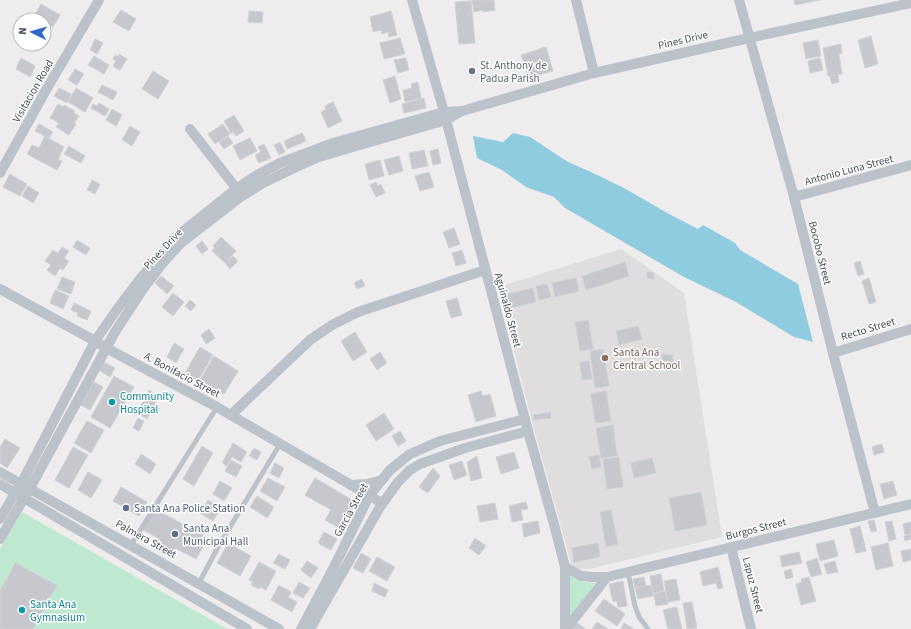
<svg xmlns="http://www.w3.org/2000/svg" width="911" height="629" font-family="'Source Sans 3',sans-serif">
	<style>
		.education { fill: #dfdddd }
		.green { fill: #bee8d0 }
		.water { fill: #90cce0 }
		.building { fill: #c7c8ce; stroke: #d0d2d7 }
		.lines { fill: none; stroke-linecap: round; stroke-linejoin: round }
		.lane { stroke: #bbc2ca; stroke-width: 5 }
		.street { stroke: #bbc2ca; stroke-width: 10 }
		.worship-dot { fill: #6b7280; stroke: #fff; stroke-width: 1.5 }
		.education-dot { fill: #8d6e63; stroke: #fff; stroke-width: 1.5 }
		.culture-dot { fill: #0f9aa8; stroke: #fff; stroke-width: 1.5 }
		.service-dot { fill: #5c6f8a; stroke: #fff; stroke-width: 1.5 }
		.labels { text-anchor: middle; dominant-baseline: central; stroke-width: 3; stroke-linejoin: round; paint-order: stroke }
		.street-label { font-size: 11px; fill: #464e57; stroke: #fff }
		.worship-label { font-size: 11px; fill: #5b616d; stroke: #fff; text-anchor: start }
		.education-label { font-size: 11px; fill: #785e54; stroke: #fff; text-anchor: start }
		.culture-label { font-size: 11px; fill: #0d838f; stroke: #fff; text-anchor: start }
		.service-label { font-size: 11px; fill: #4e5e75; stroke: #fff; text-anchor: start }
	</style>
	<rect width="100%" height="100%" fill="#eeecec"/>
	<polygon class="education" points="621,249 684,293 722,537 589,569 575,569 571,563 532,422 498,287"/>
	<g class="green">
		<polygon points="22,512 227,629 0,629 0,549"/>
		<polygon points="570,576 583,582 595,583 567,621"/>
	</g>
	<polygon class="water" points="513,133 530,137 568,162 593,173 624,188 669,214 698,229 703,225 735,243 740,250 798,284 813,342 794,337 736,302 684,277 565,208 554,197 526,187 502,170 477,158 473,136 503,142"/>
	<g class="building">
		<polygon points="472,0 494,0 495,10 483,12 483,10 474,12"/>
		<polygon points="794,0 820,0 795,5"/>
		<polygon points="471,1 475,43 459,44 455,2"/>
		<polygon points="41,4 60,15 53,27 44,22 44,20 41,20 34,16"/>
		<polygon points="121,10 136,19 129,31 113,22"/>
		<polygon points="249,11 263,12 262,23 248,22"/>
		<polygon points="391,11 397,35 389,37 388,32 382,34 381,30 373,32 370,17"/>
		<polygon points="44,24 50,27 44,37"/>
		<polygon points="871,36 878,64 865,68 858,40"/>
		<polygon points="400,38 405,54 384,59 380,43"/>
		<polygon points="95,39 103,43 97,54 90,50"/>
		<polygon points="818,40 821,56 806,59 803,43"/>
		<polygon points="841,44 842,53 839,54 842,74 828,76 823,48"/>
		<polygon points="546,47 553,71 528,78 521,55"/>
		<polygon points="119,54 127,59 120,70 113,66 116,61 113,59 115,55 118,57"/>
		<polygon points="94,56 109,65 104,74 88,65"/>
		<polygon points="21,58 35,66 30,77 16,69"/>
		<polygon points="406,58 409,70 398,73 394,60"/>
		<polygon points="820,58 823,70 810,73 808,61"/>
		<polygon points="75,69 84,74 77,85 68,80"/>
		<polygon points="153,71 169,81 158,99 142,89"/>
		<polygon points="838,74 839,82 832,84 830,76"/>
		<polygon points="395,76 401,99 390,103 383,80"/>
		<polygon points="418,82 421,98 405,102 403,90 412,88 411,84"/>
		<polygon points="102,85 117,92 113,100 98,92"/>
		<polygon points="59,88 71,94 67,103 54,96"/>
		<polygon points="76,88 93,98 85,112 68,102"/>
		<polygon points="424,98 426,108 404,113 402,104"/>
		<polygon points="333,102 335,106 326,110 325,106"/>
		<polygon points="99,103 109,109 105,116 91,108 93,104 97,106"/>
		<polygon points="58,104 63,107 64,105 75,111 74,113 79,116 74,123 76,124 69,135 56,127 59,123 50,118"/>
		<polygon points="335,106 342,121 328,128 321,112"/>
		<polygon points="112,109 122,115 116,126 106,120"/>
		<polygon points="234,115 244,131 236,136 233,132 231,133 224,121"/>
		<polygon points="39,124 53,132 49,138 35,131"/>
		<polygon points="223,124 230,134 215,144 208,134"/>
		<polygon points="130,126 140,132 132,146 122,140"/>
		<polygon points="302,133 306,141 287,149 284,141"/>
		<polygon points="45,136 64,147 58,159 62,161 57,170 27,154 32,145 39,148"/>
		<polygon points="228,136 233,143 224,149 219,142"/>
		<polygon points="250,138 257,151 240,160 233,146"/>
		<polygon points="280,142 285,152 279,155 274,145"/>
		<polygon points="264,144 271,158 259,163 255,155 261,152 258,147"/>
		<polygon points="69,146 85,156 81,163 64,154"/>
		<polygon points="438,149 441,163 433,165 430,151"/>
		<polygon points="424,150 428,166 412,169 409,153"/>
		<polygon points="399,156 403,171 389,175 384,160"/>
		<polygon points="380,160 384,176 369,180 365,164"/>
		<polygon points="429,172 434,187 420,191 415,176"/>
		<polygon points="10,174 27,184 20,196 3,187"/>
		<polygon points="92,180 100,184 95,194 87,190"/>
		<polygon points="376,182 378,186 381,184 385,193 376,197 370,185"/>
		<polygon points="28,186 39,193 33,203 22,196"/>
		<polygon points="454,228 460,244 449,248 443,232"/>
		<polygon points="221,237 236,251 225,263 212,251 215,248 213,246"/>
		<polygon points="77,240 90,248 86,255 73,247"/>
		<polygon points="202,241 208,249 202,254 196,246"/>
		<polygon points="62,247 69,251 64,258 69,261 63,270 60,268 55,276 47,270 51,265 45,261 53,250 58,253"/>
		<polygon points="462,250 466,263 456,266 452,253"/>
		<polygon points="233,256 238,261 230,269 225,263"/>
		<polygon points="860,261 864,274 858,276 854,263"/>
		<polygon points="625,262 629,276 586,290 582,276"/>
		<polygon points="647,272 654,273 654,279 647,278"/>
		<polygon points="161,276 174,286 167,294 155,283"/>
		<polygon points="62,277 75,282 71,294 57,289"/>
		<polygon points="576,278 579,291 555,297 552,283"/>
		<polygon points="869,278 876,302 869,304 862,281"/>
		<polygon points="362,279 365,286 357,289 354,283"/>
		<polygon points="547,284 551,297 539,300 536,286"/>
		<polygon points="533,288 536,302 507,309 504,295"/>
		<polygon points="55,290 69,296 63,309 50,303"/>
		<polygon points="173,293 184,302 173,316 162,307"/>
		<polygon points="457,298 462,315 451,318 446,301"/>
		<polygon points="190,300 196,305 191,311 185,306"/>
		<polygon points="74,303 91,311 87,320 77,316 78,313 71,310"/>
		<polygon points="588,320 593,349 580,351 575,322"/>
		<polygon points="638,326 642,339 619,345 616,331"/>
		<polygon points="209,329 215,338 206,344 201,335"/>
		<polygon points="355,332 367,352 353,361 341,341"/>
		<polygon points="174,343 184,349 176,363 167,357"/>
		<polygon points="200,347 213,355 198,380 185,373"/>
		<polygon points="603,349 609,386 595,388 590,351"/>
		<polygon points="380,352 387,363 377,370 370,359"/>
		<polygon points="662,354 673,355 673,362 662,361"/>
		<polygon points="214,356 238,371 224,394 200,380"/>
		<polygon points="589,361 592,379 582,380 580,362"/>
		<polygon points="104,362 115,368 110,377 100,371"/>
		<polygon points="114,376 134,387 110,428 91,417"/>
		<polygon points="94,382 103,387 90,410 81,405"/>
		<polygon points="149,390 159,396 147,419 137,413"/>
		<polygon points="481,391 483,396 490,394 496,416 476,422 468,395"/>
		<polygon points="606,391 611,421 595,423 591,394"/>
		<polygon points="551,412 551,418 534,420 533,415"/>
		<polygon points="384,413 394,429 376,441 366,425"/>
		<polygon points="138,418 144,421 139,431 133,428"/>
		<polygon points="87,421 104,430 91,453 74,443"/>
		<polygon points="613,425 617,456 601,458 596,428"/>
		<polygon points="400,431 406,441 398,446 392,436"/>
		<polygon points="5,439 20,448 7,468 0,463 0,447"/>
		<polygon points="233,443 247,452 241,462 232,457 227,466 222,463"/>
		<polygon points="882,444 884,452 874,455 872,447"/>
		<polygon points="202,446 213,453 194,486 183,479"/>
		<polygon points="73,447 88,455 69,488 55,480"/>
		<polygon points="254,448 261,452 257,460 249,456"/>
		<polygon points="514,452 519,468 501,474 496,457"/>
		<polygon points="141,454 156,464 150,474 135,464"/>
		<polygon points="599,455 601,467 592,469 589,457"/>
		<polygon points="477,456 482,478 471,481 467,462"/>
		<polygon points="619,457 623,487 607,489 603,459"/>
		<polygon points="652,458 656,473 634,478 631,463"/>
		<polygon points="231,460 242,466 236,477 225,471"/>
		<polygon points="462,461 467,475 454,480 449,465"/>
		<polygon points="275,463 284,468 279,478 270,473"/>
		<polygon points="433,468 440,476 428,493 419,487"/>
		<polygon points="88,472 102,480 91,498 78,490"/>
		<polygon points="268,478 285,487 277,501 260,491"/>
		<polygon points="315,478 357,503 342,530 325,520 331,510 305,495"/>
		<polygon points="220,481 232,488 224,501 213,494"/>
		<polygon points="893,481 897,495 884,499 880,484"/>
		<polygon points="121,487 147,502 139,516 113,501"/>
		<polygon points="701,492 707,525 675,531 669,498"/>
		<polygon points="257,496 274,507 267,518 250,507"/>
		<polygon points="208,500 221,508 213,521 200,513"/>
		<polygon points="526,502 528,509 521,510 523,520 512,522 509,506"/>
		<polygon points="495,503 498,519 480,522 477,506"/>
		<polygon points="155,509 208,538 196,559 175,548 173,553 157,545 160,539 143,530"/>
		<polygon points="611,510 618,544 606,547 600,512"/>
		<polygon points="874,520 877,531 871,532 868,521"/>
		<polygon points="538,521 540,533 524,537 522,524"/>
		<polygon points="892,521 896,539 889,541 885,522"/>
		<polygon points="911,522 911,534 905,535 903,524"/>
		<polygon points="860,526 866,551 856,553 850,529"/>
		<polygon points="324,532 337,539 331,550 318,543"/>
		<polygon points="911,534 911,539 905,541 904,536"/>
		<polygon points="475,538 486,546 479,555 469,548"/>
		<polygon points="834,540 838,556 820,561 816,544"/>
		<polygon points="228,543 251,556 240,576 217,563"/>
		<polygon points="598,543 600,557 574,562 572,548"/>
		<polygon points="888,543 893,566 876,570 871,547"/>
		<polygon points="911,549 911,560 903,562 901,551"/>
		<polygon points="799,552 802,563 782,567 780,556"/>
		<polygon points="361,553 371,559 363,573 353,568"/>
		<polygon points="279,554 290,560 285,569 273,563"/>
		<polygon points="377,557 395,567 387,581 369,571"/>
		<polygon points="817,558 822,574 811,577 806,562"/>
		<polygon points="307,561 318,568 311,578 301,570"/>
		<polygon points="835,561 838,572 827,574 824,564"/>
		<polygon points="259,562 276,571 266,590 260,587 259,589 251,585 253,582 249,580"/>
		<polygon points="15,563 57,585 33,629 0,629 0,591"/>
		<polygon points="718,567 723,588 718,589 716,583 703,586 700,572"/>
		<polygon points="791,569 793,577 786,579 784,571"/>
		<polygon points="661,574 664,591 653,593 650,576"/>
		<polygon points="644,577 646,586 635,588 633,579"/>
		<polygon points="809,577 816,601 801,605 796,584 802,582 801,579"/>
		<polygon points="676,579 680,600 668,602 664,581"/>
		<polygon points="623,581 627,606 618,607 617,601 613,602 609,584"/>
		<polygon points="299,582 310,588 303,598 293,593"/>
		<polygon points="374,583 388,590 385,597 372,591"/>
		<polygon points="279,585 291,592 288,597 297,602 292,612 271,600"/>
		<polygon points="651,585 653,596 638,599 635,588"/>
		<polygon points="665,591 668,604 656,606 654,593"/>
		<polygon points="604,599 625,614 617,626 595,611"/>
		<polygon points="692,602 697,628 687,629 683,603"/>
		<polygon points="677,607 682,629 668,629 663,610"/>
		<polygon points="575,622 586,629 570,629"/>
		<polygon points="597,622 608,629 592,629"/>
		<polygon points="624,623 634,629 621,629"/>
	</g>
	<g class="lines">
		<g class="lane">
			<polyline points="131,545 217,407"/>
			<polyline points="628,572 635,606 639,617 648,629"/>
			<polyline points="199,583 218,547 280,444"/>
		</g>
		<g class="street">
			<polyline points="412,0 444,112 528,431 555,528 565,567 565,629"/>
			<polyline points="576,0 594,73"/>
			<polyline points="739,0 794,197 833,353 875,513"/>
			<polyline points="190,129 240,193"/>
			<polyline points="0,173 46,90 99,0"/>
			<polyline points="794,197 911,165"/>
			<polyline points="0,289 95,341 106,348 217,407 382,503"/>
			<polyline points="833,353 911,329"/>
			<polyline points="231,415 310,340 332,325 358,312 485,270"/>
			<polyline points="0,472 279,629"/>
			<polyline points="0,484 247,629"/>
			<polyline points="351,485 367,484 382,480"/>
			<polyline points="0,519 15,493 21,484 95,341 118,308 140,279 176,237 236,189 257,175 280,163 333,143 444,112 462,111 594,73 749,38 911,3"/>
			<polyline points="0,539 30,488 115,332 143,289 162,264 181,243 239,198 263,183 294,168 319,157 339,151 446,120 460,112"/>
			<polyline points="731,547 751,629"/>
			<polyline points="565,567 581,576 592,577 607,577"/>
			<polyline points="301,629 334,567 369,496 390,470 410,454 440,441 525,419"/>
			<polyline points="310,629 380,507 398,482 410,470 420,464 465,448 528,431"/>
			<polyline points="566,629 607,577 911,504"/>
		</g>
	</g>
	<circle class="worship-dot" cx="472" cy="71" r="4"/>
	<circle class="education-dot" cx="605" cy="358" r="4"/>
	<g class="culture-dot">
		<circle cx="112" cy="402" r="4"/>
		<circle cx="22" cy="610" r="4"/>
	</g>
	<g class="service-dot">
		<circle cx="126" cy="508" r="4"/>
		<circle cx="175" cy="534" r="4"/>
	</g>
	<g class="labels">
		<g class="street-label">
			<text transform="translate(683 40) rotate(-13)">Pines Drive</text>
			<text transform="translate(33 91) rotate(-60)">Visitacion Road</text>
			<text transform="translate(849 170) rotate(-15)">Antonio Luna Street</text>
			<text transform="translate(163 249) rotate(-47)">Pines Drive</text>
			<text transform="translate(820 253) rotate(76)">Bocobo Street</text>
			<text transform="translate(508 310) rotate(75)">Aguinaldo Street</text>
			<text transform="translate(868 329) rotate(-17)">Recto Street</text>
			<text transform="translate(182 375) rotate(28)">A. Bonifacio Street</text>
			<text transform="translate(351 510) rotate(-61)">Garcia Street</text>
			<text transform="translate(756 529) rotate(-14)">Burgos Street</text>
			<text transform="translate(146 539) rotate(29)">Palmera Street</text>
			<text transform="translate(753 585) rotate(76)">Lapuz Street</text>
		</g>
		<g class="worship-label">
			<text x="480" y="65">St. Anthony de<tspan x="480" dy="13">Padua Parish</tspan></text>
		</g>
		<g class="education-label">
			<text x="613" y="352">Santa Ana<tspan x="613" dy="13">Central School</tspan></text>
		</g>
		<g class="culture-label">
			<text x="120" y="396">Community<tspan x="120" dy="13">Hospital</tspan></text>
			<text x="30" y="604">Santa Ana<tspan x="30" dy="13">Gymnasium</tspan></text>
		</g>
		<g class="service-label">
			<text x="134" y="508">Santa Ana Police Station</text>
			<text x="183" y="528">Santa Ana<tspan x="183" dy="13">Municipal Hall</tspan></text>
		</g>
	</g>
	<g transform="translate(32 32) rotate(275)"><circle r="19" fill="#ffffff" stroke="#b5b8bc"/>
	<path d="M0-3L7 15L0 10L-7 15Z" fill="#2d6ac7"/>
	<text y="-6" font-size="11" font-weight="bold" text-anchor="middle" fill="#464e57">N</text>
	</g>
</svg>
